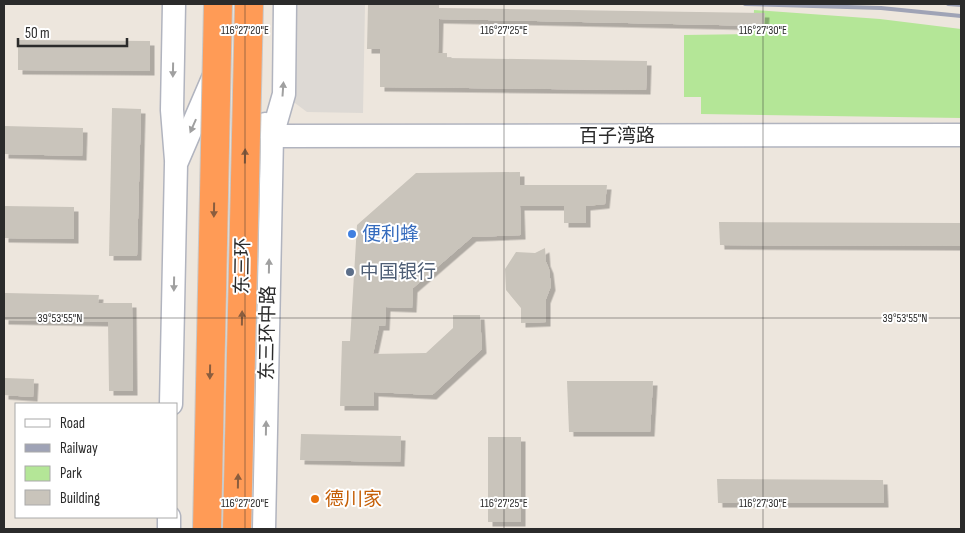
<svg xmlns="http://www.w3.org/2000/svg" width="965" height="533" font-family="'Sofia Sans Condensed','Noto Sans SC',sans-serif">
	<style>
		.green { fill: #b4e697 }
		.plaza { fill: #ddd9d4 }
		.building { fill: #c9c4bb; filter: url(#shadow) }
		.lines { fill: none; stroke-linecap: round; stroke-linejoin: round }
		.secondary-casing { stroke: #b1b4bf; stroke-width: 25 }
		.secondary { stroke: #fff; stroke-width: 22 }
		.rail { stroke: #9fa3b6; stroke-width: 4 }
		.highway-bridge-casing { stroke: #c8c8c8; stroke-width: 30; stroke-linecap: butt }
		.highway-bridge { stroke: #ff9b56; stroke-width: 28 }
		.oneway { fill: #a0a0a0 }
		.oneway2 { fill: #8a5d3e }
		.ticks { fill: none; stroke: #2b2b2b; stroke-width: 1; stroke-opacity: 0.45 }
		.shop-dot { fill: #3f7fe0; stroke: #fff; stroke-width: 2 }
		.service-dot { fill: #5c6f8a; stroke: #fff; stroke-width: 2 }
		.food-dot { fill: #e8710a; stroke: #fff; stroke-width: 2 }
		.labels { text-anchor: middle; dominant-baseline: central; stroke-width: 4; stroke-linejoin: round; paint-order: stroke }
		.street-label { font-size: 19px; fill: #2b2b2b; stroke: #fff }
		.shop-label { font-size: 19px; fill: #366cbe; stroke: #fff; text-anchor: start }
		.service-label { font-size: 19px; fill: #4e5e75; stroke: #fff; text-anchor: start }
		.food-label { font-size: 19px; fill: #c56008; stroke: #fff; text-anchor: start }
		.ticks-label { font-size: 12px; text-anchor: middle; fill: #2b2b2b; stroke: #fff; stroke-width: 4; stroke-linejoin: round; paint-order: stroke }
	</style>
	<defs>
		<filter id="shadow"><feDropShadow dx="4.5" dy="4.5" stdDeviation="0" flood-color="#0004"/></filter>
	</defs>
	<rect width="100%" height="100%" fill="#ede6dd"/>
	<polygon class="green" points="754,10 880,19 961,29 961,118 701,114 701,97 684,97 684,35 753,34"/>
	<polygon class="plaza" points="290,4 365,5 363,113 307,112 291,100"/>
	<g class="building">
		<polygon points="368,4 439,4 439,8 765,13 764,26 439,19 438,53 447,53 447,58 647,61 646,90 380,87 380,49 367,49"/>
		<polygon points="18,40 150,41 150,71 18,70"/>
		<polygon points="112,108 141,109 137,256 109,256"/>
		<polygon points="4,126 83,128 82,156 4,154"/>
		<polygon points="520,172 520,185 607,185 605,204 586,206 586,223 564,223 564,206 520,206 521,235 472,237 413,288 412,308 386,307 385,326 379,326 373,354 426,353 453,328 453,315 480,315 482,349 432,395 374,392 374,406 340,406 342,341 350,341 357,225 416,173"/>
		<polygon points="4,206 74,207 74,239 4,238"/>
		<polygon points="719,222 961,223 961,246 720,245"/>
		<polygon points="545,248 546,262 549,269 551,286 546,299 546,322 521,323 521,308 506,290 505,269 516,252 535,253"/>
		<polygon points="5,293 99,295 98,303 132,303 133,391 109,391 108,322 4,320"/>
		<polygon points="4,378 34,379 33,397 4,395"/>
		<polygon points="567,381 653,381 650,432 569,432"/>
		<polygon points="301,434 401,436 400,462 300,460"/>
		<rect x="488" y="437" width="33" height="85"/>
		<polygon points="717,479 883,480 884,503 718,503"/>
	</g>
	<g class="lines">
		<g class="secondary-casing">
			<g id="secondary">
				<polyline points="174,4 172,110 176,160"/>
				<polyline points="285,4 284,94 272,136 961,135"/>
				<polyline points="171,404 176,164 213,78"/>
				<polyline points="169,529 169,517"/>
				<polyline points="264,529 272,136 265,124"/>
			</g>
		</g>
		<use href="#secondary" class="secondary"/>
		<g class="rail">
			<polyline points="745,4 881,8 961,16"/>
			<polyline points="948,4 961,5"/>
		</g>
		<g class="highway-bridge-casing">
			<g id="highway-bridge">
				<polyline points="207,529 218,4"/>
				<polyline points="237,529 249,4"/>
			</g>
		</g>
		<use href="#highway-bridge" class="highway-bridge"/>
	</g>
	<defs><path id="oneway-solid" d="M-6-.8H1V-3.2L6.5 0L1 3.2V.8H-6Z" transform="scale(1.25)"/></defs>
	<g class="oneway">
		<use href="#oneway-solid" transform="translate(173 70) rotate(91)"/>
		<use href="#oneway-solid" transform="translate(283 89) rotate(-86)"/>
		<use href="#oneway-solid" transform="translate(193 126) rotate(114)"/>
		<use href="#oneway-solid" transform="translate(269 266) rotate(-89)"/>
		<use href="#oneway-solid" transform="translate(174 284) rotate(91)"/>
		<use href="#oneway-solid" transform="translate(266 428) rotate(-89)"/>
	</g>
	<g class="oneway2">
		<use href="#oneway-solid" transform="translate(245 156) rotate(-89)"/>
		<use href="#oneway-solid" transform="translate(214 210) rotate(91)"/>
		<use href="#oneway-solid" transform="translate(242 318) rotate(-89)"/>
		<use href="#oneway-solid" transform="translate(210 372) rotate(91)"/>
		<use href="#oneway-solid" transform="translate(238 481) rotate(-89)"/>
	</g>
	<path class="ticks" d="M245,4V529M504,4V529M763,4V529M4,318H961"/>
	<circle class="shop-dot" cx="352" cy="234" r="5"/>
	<circle class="service-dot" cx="350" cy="272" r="5"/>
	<circle class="food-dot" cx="315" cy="499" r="5"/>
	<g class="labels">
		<g class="street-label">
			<text x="617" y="136">百子湾路</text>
			<text transform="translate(243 266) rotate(-89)">东三环</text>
			<text transform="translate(268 333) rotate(-89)">东三环中路</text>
		</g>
		<g class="shop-label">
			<text x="362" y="234">便利蜂</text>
		</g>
		<g class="service-label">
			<text x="360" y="272">中国银行</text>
		</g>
		<g class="food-label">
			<text x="325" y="499">德川家</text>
		</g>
	</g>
	<g class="ticks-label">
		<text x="245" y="34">116°27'20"E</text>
		<text x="504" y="34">116°27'25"E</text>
		<text x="763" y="34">116°27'30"E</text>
		<text x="60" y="322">39°53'55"N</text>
		<text x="905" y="322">39°53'55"N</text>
		<text x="245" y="507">116°27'20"E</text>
		<text x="504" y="507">116°27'25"E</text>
		<text x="763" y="507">116°27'30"E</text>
	</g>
	<rect width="965" height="533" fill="none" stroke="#2b2b2b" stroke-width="10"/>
	<rect x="15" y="403" width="162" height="115" fill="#ffffff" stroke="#aaaaaa"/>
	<rect x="25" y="419" width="25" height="8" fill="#ffffff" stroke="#aaaaaa"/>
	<text x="60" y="428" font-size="15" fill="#2b2b2b">Road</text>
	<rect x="25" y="444" width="25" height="8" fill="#9fa3b6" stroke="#aaaaaa"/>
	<text x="60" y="453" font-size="15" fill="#2b2b2b">Railway</text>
	<rect x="25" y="466" width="25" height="15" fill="#b4e697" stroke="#aaaaaa"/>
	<text x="60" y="478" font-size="15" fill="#2b2b2b">Park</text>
	<rect x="25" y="490" width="25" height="15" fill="#c9c4bb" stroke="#aaaaaa"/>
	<text x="60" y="503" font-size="15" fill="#2b2b2b">Building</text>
	<path d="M18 38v8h109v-8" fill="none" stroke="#2b2b2b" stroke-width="2.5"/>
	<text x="25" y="38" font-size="15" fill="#2b2b2b" stroke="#ffffff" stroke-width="4" paint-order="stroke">50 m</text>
</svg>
